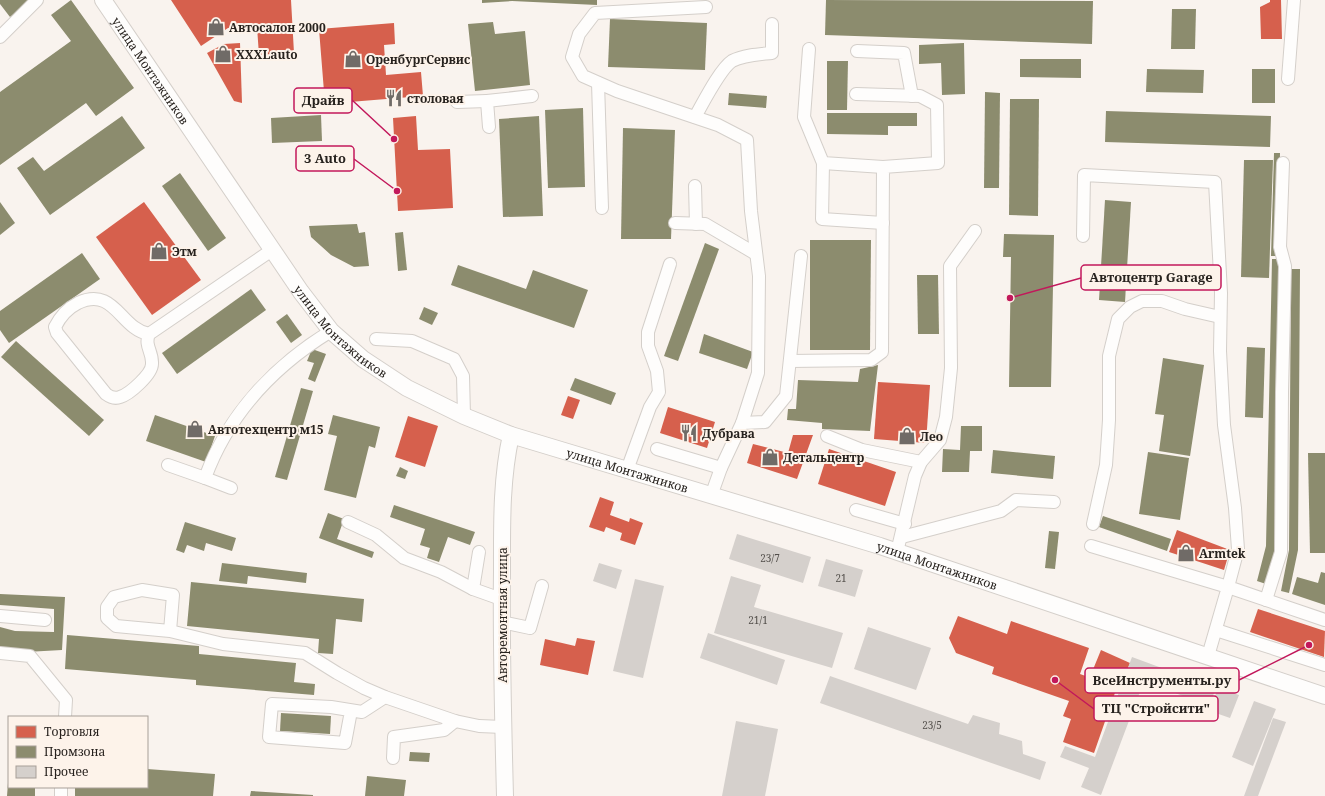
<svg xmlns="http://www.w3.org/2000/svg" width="1325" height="796" font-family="'Noto Serif',serif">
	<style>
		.shops { fill: #d6604d }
		.industry { fill: #8c8c6e }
		.building { fill: #d5d0cc }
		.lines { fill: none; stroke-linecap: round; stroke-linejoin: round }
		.minor-casing { stroke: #d4cfca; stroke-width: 14 }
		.major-casing { stroke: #d4cfca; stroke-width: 18 }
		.minor { stroke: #fefdfc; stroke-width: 12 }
		.major { stroke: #fefdfc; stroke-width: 16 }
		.labels { text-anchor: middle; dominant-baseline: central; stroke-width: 4; stroke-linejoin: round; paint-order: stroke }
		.number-label { font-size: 10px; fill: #524e4a }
		.poi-label { font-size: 12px; font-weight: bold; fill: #27221e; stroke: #fdf3ea; text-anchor: start }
		.street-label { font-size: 12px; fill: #27221e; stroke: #fdf3ea }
		.leader { fill: none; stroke: #c2185b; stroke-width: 1.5 }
		.callout-dot { fill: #c2185b; stroke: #fdf3ea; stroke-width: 1.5 }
		.callout { fill: #fdf3ea; stroke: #c2185b; stroke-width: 1.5 }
		.callout-label { font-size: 13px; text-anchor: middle; font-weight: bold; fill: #27221e }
	</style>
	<rect width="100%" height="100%" fill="#f9f3ee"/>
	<g class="shops">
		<polygon points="171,0 291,0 294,53 259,55 257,27 228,28 201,46"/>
		<polygon points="1270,0 1281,0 1282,39 1261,39 1260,7 1270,2"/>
		<polygon points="394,23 395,44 384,45 386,75 421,72 423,96 325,104 319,29"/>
		<polygon points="240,43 242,103 234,101 207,53 224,44"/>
		<polygon points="416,116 418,150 450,149 453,208 398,211 393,118"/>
		<polygon points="144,202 201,280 152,315 96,237"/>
		<polygon points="878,382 930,385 926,443 874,439"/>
		<polygon points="568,396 580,400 573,419 561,415"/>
		<polygon points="668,407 715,422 707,448 660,433"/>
		<polygon points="408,416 438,426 425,467 395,457"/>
		<polygon points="793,435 813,435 797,479 747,463 753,444 788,453"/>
		<polygon points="829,449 896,472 885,506 818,484"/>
		<polygon points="600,497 614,502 610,515 629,522 630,518 643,523 635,545 620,540 622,533 606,527 604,532 589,527"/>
		<polygon points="1177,530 1230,550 1224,570 1169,552"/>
		<polygon points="1258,609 1325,631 1324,657 1250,632"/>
		<polygon points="958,616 1007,634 1011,621 1089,648 1080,674 1117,687 1094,753 1063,742 1071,719 1063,716 1069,701 992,674 994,667 956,653 949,638"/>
		<polygon points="577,638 595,641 588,675 540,665 545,639 575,646"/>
		<polygon points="1101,650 1130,663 1121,685 1092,672"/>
	</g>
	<g class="industry">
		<polygon points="0,0 33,0 10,17 0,4"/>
		<polygon points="71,0 134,88 96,116 86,103 0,165 0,92 71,41 51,15"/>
		<polygon points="482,0 597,0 597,5 512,1 482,3"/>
		<polygon points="826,0 1093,1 1092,44 825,35"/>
		<polygon points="1172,9 1196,9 1195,49 1171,49"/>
		<polygon points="610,19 707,23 705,70 608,67"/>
		<polygon points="493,22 495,34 525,31 530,85 475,91 468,24"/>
		<polygon points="964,43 965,94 942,95 941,63 919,64 919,45"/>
		<polygon points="1020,59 1081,59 1081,78 1020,77"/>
		<polygon points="827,61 848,61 847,110 827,110"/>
		<polygon points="1147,69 1204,70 1203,93 1146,92"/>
		<rect x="1252" y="69" width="23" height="34"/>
		<polygon points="985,92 1000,93 999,188 984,188"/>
		<polygon points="729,93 767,96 766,108 728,105"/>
		<polygon points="1010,99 1039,99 1038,216 1009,215"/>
		<polygon points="583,108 585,187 548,188 545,110"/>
		<polygon points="1106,111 1271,116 1270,147 1105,142"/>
		<polygon points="827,113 917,113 917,126 888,126 888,135 827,134"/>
		<polygon points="321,115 322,141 272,143 271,118"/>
		<polygon points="122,116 145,148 50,215 17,168 33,157 44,171"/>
		<polygon points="539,116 543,216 503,217 499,119"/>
		<polygon points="623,128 675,130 671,239 621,239"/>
		<polygon points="1274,153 1280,153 1278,256 1271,256"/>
		<polygon points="1244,160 1273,160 1269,278 1241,277"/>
		<polygon points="180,173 226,238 208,251 162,186"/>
		<polygon points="1105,200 1131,202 1125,302 1099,300"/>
		<polygon points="0,202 15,223 0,235"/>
		<polygon points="357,224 359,233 365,232 369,266 354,267 331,255 311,237 309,226"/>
		<polygon points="403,232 407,270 398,271 395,233"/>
		<polygon points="1004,234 1054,235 1051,387 1009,387 1011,257 1003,257"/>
		<polygon points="810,240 871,240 870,350 810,350"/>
		<polygon points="705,243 719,249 678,361 664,356"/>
		<polygon points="82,253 100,279 9,343 0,330 0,311"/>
		<polygon points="1272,259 1281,259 1276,548 1266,584 1257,581 1266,546"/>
		<polygon points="458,265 526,289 533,270 588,290 574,328 451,285"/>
		<polygon points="1291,269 1300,269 1298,550 1289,593 1281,591 1289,550"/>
		<polygon points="917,275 938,275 939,334 918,334"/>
		<polygon points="251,289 266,310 177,374 162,353"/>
		<polygon points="424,307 438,313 432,325 419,319"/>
		<polygon points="287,314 302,335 291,343 276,322"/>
		<polygon points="704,334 753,352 747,369 699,353"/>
		<polygon points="16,341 104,420 89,436 1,357"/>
		<polygon points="1247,347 1265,348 1263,418 1245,417"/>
		<polygon points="312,349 326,354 315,382 308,379 314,363 307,361"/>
		<polygon points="1163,358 1204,365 1190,456 1159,451 1164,415 1155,414"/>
		<polygon points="878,365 870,431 822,429 822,423 787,420 788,409 796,409 798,380 858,382 860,369"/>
		<polygon points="575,378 616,393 611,405 570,390"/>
		<polygon points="301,388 313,391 287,480 275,477"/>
		<polygon points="155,415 215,436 206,462 146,441"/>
		<polygon points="333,415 380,427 375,448 369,446 356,498 324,490 337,436 328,434"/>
		<polygon points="961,426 982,426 982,451 970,451 969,472 942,472 943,449 960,450"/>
		<polygon points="993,450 1055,456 1053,479 991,473"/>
		<polygon points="1148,452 1189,458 1180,520 1139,514"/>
		<polygon points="1308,453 1325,453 1325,553 1310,553"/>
		<polygon points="400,467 408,471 405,479 396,476"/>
		<polygon points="394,505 475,532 470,545 448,537 439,562 427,558 430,548 420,545 425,529 390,517"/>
		<polygon points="328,513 344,519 337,539 374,552 372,558 319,538"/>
		<polygon points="1103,516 1171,539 1167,551 1099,527"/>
		<polygon points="185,522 236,538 232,551 206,543 204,551 187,545 184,553 176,550"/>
		<polygon points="1049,531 1059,532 1055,569 1045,568"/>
		<polygon points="222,563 307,573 306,583 248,576 247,584 219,581"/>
		<polygon points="1321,572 1325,573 1325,605 1292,594 1297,577 1318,583"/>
		<polygon points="191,582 364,599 362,622 336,619 333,654 318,653 319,639 187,626"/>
		<polygon points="0,594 65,597 62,650 26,652 0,648 0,627 15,631 54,632 54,609 0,605"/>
		<polygon points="67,635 199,646 199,654 296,663 294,682 315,684 314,695 196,685 196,680 65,669"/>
		<polygon points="281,713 331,716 330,734 280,731"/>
		<polygon points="410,752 430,753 429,762 409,761"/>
		<polygon points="147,769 215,774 213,796 75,796 75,787 147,787"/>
		<polygon points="367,776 406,780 404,796 365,796"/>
		<polygon points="8,783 9,787 35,787 35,796 7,796"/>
		<polygon points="251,791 313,795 313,796 250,796"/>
	</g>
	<g class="building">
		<polygon points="737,534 811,557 803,583 729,559"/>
		<polygon points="826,559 863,570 855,597 818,586"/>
		<polygon points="599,563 622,570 616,589 593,581"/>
		<polygon points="731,576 761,585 754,607 843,633 832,668 714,633"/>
		<polygon points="635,579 664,586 643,678 613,671"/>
		<polygon points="868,627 931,648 916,690 854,669"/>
		<polygon points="708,633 785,660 777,685 700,658"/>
		<polygon points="1132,657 1216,688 1209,706 1144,681 1101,795 1081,787 1089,768 1060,757 1065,746 1095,757"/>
		<polygon points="830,676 968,724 973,715 1000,723 999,734 1022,741 1023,754 1046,762 1040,780 820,703"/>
		<polygon points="1218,688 1239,695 1230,718 1210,711"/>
		<polygon points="1254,701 1276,709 1253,766 1232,757"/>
		<polygon points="1273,718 1286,722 1258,796 1244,796"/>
		<polygon points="736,721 778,729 765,796 722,796"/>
	</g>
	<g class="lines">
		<g class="minor-casing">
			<g id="minor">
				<polyline points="706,7 595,13 579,34 572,57 583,76 617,91 718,125 747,140 751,211 759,276 758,373 742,423 721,468 711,496"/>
				<polyline points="0,37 37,0"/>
				<polyline points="809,49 804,117 823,163 883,167"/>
				<polyline points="857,51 904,53 912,96"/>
				<polyline points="1288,79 1294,0"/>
				<polyline points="598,83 602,208"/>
				<polyline points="457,102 487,101"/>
				<path d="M695,117C703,103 720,69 732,61C743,55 760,54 772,53V24"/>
				<polyline points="489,127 487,101 532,96"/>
				<polyline points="823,163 822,219 883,223"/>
				<polyline points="695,186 696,224"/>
				<polyline points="675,223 705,224 756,254"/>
				<polyline points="1083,236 1084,175 1215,182 1221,293 1220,351 1224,425 1235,508 1238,549 1228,587 1325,620"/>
				<path d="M149,334C120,329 115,286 78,303C68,308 60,317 55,327L57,333L106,394C110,397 115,399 120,397C130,394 152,374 152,364C153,352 144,346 149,334L272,250"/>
				<polyline points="376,339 412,341 454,359 463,376 464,416"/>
				<polyline points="790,361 871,360 882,352 883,167 938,163 937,105 920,96 856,94"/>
				<polyline points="742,423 765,422 786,396 801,256"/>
				<polyline points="827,436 862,450 921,462"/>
				<polyline points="657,449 721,468"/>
				<path d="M168,465L205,478C228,415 274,366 331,331"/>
				<polyline points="627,470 650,407 659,392 657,371 648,346 648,332 670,264"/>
				<polyline points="205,478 231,488"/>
				<polyline points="856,510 905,524"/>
				<polyline points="348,522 376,535 404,558 441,572 473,589"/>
				<polyline points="1093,524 1106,465 1109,420 1109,356 1118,319 1130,307 1142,301 1162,301 1185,309 1220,317"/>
				<polyline points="902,537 1001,511 1016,500 1054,502"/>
				<polyline points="1091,546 1228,587 1208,656"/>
				<polyline points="479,552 473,589 501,599"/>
				<polyline points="897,552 915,476 921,462 940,440 946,417 951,368 950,266 975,231"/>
				<polyline points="1266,600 1281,552 1282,392 1285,266 1280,247 1283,163"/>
				<polyline points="0,616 45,620"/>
				<polyline points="501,622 530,628 542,586"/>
				<polyline points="1216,630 1325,665"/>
				<polyline points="170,631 173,595 142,590 114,597 107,607 107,618 116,626 170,631 223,644 305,653 337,673 364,688 385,697 455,721 479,726 503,727"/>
				<polyline points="0,653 30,656 66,700 65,717"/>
				<polyline points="351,711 345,743 269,737 272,704 331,707 362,712 385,697"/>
				<polyline points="393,758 394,737 444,730 455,721"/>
				<polyline points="61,796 61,787"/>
			</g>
		</g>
		<g class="major-casing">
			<g id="major">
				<path id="s1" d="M103,0L301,292L331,331L363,359L407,388L464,416L511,435L880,546L1325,696"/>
				<path d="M505,796C503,721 501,646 502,571C502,526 501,480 511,435"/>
			</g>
		</g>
		<use href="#minor" class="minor"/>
		<use href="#major" class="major"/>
	</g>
	<defs>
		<g id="shop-bare" transform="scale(1.38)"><path d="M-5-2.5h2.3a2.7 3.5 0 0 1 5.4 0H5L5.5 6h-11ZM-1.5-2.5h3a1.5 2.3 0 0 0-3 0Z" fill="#706b67" stroke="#fdf3ea" stroke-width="2.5" paint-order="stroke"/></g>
		<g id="restaurant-bare" transform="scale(1.38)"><path d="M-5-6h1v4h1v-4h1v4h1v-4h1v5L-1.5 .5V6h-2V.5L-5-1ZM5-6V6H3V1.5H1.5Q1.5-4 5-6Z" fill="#706b67" stroke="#fdf3ea" stroke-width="2.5" paint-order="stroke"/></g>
	</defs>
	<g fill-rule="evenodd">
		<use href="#shop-bare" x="216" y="27"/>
		<use href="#shop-bare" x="223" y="54"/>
		<use href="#shop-bare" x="353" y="59"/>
		<use href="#restaurant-bare" x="394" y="98"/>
		<use href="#shop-bare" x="159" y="251"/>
		<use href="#shop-bare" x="195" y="429"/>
		<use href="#restaurant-bare" x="689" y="433"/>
		<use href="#shop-bare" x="907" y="436"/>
		<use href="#shop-bare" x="770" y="457"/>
		<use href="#shop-bare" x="1186" y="553"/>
	</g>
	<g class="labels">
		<g class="number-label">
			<text x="770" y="558">23/7</text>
			<text x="841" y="578">21</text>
			<text x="758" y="620">21/1</text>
			<text x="932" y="725">23/5</text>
		</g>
		<g class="poi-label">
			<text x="229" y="27">Автосалон 2000</text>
			<text x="236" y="54">XXXLauto</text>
			<text x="366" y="59">ОренбургСервис</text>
			<text x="407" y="98">столовая</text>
			<text x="172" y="251">Этм</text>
			<text x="208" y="429">Автотехцентр м15</text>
			<text x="702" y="433">Дубрава</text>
			<text x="920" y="436">Лео</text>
			<text x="783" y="457">Детальцентр</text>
			<text x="1199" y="553">Armtek</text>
		</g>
		<g class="street-label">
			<text stroke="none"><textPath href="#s1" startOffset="85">улица Монтажников</textPath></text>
			<text stroke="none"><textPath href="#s1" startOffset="409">улица Монтажников</textPath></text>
			<text stroke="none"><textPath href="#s1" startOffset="733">улица Монтажников</textPath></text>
			<text stroke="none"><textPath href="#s1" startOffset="1057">улица Монтажников</textPath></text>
			<text transform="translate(502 615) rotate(-90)">Авторемонтная улица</text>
		</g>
	</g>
	<path class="leader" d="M394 139L352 100M397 191L354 159M1010 298L1081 278M1309 645L1239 680M1055 680L1094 709"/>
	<g class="callout-dot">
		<circle cx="394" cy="139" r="4"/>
		<circle cx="397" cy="191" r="4"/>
		<circle cx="1010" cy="298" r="4"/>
		<circle cx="1309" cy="645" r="4"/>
		<circle cx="1055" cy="680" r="4"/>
	</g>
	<g class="callout">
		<rect x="294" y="88" width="58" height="25" rx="4"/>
		<rect x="296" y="146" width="58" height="25" rx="4"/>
		<rect x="1081" y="265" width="140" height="25" rx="4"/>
		<rect x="1085" y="668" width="154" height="25" rx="4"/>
		<rect x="1094" y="696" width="124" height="25" rx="4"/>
	</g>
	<g class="callout-label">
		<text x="323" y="105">Драйв</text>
		<text x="325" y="163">3 Auto</text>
		<text x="1151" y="282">Автоцентр Garage</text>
		<text x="1162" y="685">ВсеИнструменты.ру</text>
		<text x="1156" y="713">ТЦ "Стройсити"</text>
	</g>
	<rect x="8" y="716" width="140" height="72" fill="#fdf3ea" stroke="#a79f98"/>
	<rect x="16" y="726" width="20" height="12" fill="#d6604d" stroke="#a79f98"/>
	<text x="44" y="736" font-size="12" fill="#27221e">Торговля</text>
	<rect x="16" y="746" width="20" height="12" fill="#8c8c6e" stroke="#a79f98"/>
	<text x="44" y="756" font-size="12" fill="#27221e">Промзона</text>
	<rect x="16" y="766" width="20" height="12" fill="#d5d0cc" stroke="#a79f98"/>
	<text x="44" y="776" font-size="12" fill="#27221e">Прочее</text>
</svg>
